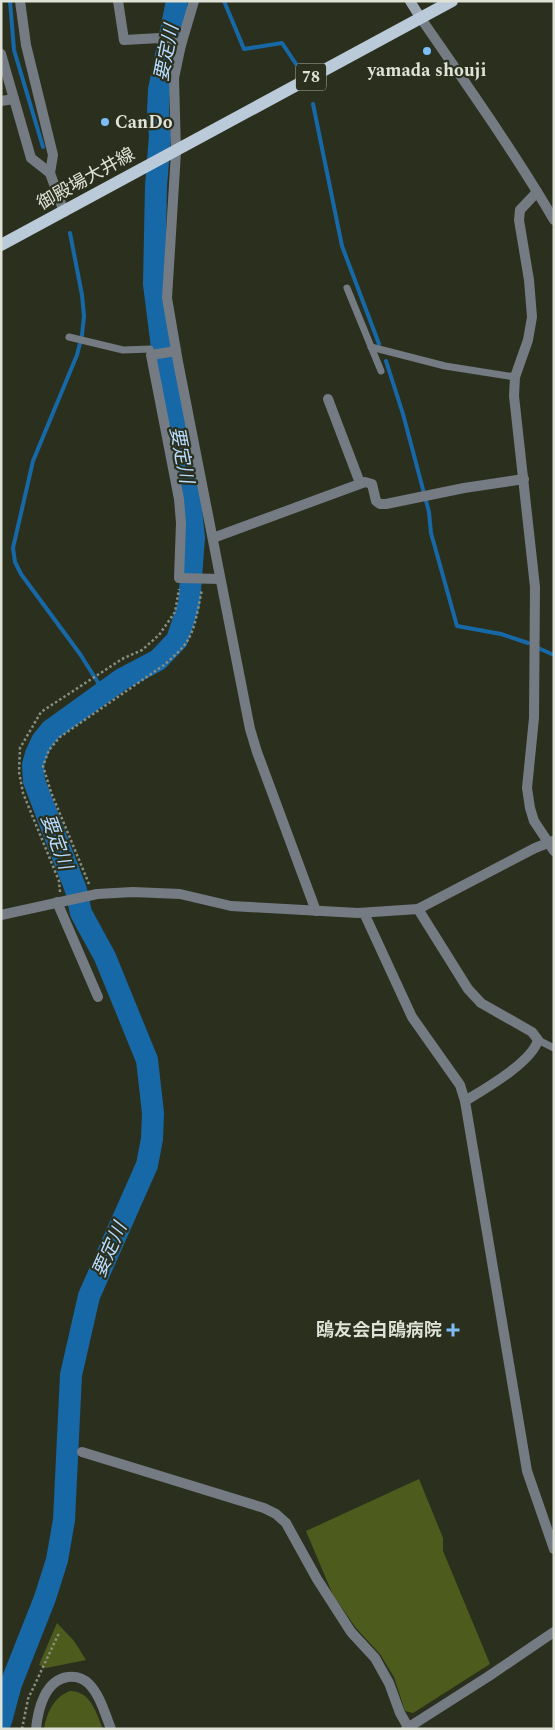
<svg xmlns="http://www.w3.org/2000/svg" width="555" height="1730" font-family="Spectral,'Noto Sans JP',serif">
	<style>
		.green { fill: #4d5c1c }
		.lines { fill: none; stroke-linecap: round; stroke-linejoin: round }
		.stream { stroke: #1768a7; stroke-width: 4 }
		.river { stroke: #1768a7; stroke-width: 22 }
		.path { stroke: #898e7f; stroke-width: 2.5; stroke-dasharray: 2.5 2.5; stroke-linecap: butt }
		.service { stroke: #747b83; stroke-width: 7 }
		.minor { stroke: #747b83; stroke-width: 10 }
		.tertiary { stroke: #747b83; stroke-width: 10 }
		.secondary { stroke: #9ca8b3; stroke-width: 10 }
		.primary { stroke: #bacad9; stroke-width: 12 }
		.poi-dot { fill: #7dbef9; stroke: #2b301e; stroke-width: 2 }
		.labels { text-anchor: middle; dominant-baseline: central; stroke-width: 4.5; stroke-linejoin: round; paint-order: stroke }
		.shield { fill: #2b301e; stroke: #a8ada0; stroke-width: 1 }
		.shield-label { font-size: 16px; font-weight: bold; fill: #dee2d7 }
		.poi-label { font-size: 18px; font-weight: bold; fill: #dee2d7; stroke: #2b301e }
		.street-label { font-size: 18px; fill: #dee2d7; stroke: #2b301e }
		.water-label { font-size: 19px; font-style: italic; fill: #b8dcff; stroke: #2b301e }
	</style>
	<rect width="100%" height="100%" fill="#2b301e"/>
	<g class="green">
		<polygon points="419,1479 443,1538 443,1551 490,1664 413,1713 405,1711 394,1677 380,1654 356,1628 333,1595 306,1531"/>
		<polygon points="57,1623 74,1641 86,1660 46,1668 39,1665"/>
		<path d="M70,1691C91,1691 96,1713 103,1729H44C47,1712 54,1697 70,1691Z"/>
	</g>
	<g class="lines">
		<g class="stream">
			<polyline points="10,1 14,50 43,147"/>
			<polyline points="224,1 244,49 282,43 298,67"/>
			<polyline points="313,104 342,246 379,344"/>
			<polyline points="70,233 82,295 84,316 82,335 77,355 33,461 13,548 15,562 21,574 80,654 104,692"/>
			<polyline points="386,361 403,414 429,512 431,533 457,626 501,634 528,643"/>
			<polyline points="538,648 554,655"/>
		</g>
		<polyline class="river" points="1,1721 11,1684 45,1598 57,1560 64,1520 71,1375 89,1296 147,1165 152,1139 153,1113 147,1060 105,957 81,913 76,890 34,781 33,765 36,754 42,741 51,730 122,679 158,660 177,640 189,604 194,538 189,490 164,363 154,284 156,186 160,136 158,111 159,90 177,1"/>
		<g class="path">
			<path d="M89,884L51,792L43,766L49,750L60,737L164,665C172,658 180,651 186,643C196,629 198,606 202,590"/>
			<polyline points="60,892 59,881 23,793 19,772 20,748 41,712 122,659 142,650 159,635 175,612 179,589"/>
			<polyline points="22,1729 28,1699 59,1633"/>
		</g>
		<g class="service">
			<polyline points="347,288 381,371"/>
			<polyline points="69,337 123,350 150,349 151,355"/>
			<polyline points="371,347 445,366 515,377"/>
			<polyline points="538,1040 554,1048"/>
		</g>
		<g class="minor">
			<polyline points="20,1 26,45 53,155 50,173 64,212"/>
			<polyline points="118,1 124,40 160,38 181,45"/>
			<polyline points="194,1 181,45 174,78 176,152 167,298 178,362 250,729 257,752 316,911"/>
			<polyline points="1,54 31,158 50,173"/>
			<polyline points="1,101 14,99"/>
			<polyline points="537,192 520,210 519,220 529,280 532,317 528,340 515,377 514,396 535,587 534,718 527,788 530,808 534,821 554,851"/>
			<polyline points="176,351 151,355 179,499 181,523 179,578 220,579"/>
			<polyline points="328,399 360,483"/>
			<polyline points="213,538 365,482 372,484 376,501 380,504 386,504 464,488 524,479"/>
			<polyline points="57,902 98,997"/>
			<path d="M418,909L468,989L481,1003L532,1032L538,1040C532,1062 485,1089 465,1101"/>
			<polyline points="364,913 412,1017 460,1085 465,1101 527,1471 554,1549"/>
			<polyline points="1,915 97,894 133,892 180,894 231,906 358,913 418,909 535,848 553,841"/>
			<polyline points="82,1452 264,1508 276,1514 286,1523 317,1579 351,1632 375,1658 389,1683 400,1713 408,1727"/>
			<polyline points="406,1729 489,1676 554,1632"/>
		</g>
		<g class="tertiary">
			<path d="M420,17C466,84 513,150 554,220"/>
			<path d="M36,1729C38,1709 45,1680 68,1677C76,1676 83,1678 89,1684C100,1695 105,1714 111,1729"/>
		</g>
		<polyline class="secondary" points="410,1 420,17"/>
		<polyline class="primary" points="1,245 452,1"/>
	</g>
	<g class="poi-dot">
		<circle cx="427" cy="51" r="5"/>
		<circle cx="105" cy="122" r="5"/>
		<path d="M450.5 1322.5h5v5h5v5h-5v5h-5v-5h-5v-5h5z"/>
	</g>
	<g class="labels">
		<rect class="shield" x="296" y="63.5" width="30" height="27" rx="4"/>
		<g class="shield-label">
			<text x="311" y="77">78</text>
		</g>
		<g class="poi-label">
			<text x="427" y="70">yamada shouji</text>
			<text x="115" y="122" text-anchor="start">CanDo</text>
			<text x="442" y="1330" text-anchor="end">鴎友会白鴎病院</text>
		</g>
		<g class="street-label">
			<text transform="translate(86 179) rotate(-29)">御殿場大井線</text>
		</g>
		<g class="water-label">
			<text transform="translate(167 53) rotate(-79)">要定川</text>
			<text transform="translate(181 455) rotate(79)">要定川</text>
			<text transform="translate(56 842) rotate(70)">要定川</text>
			<text transform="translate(110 1250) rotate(-66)">要定川</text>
		</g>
	</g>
	<rect width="555" height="1730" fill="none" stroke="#dee2d7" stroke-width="5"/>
</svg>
